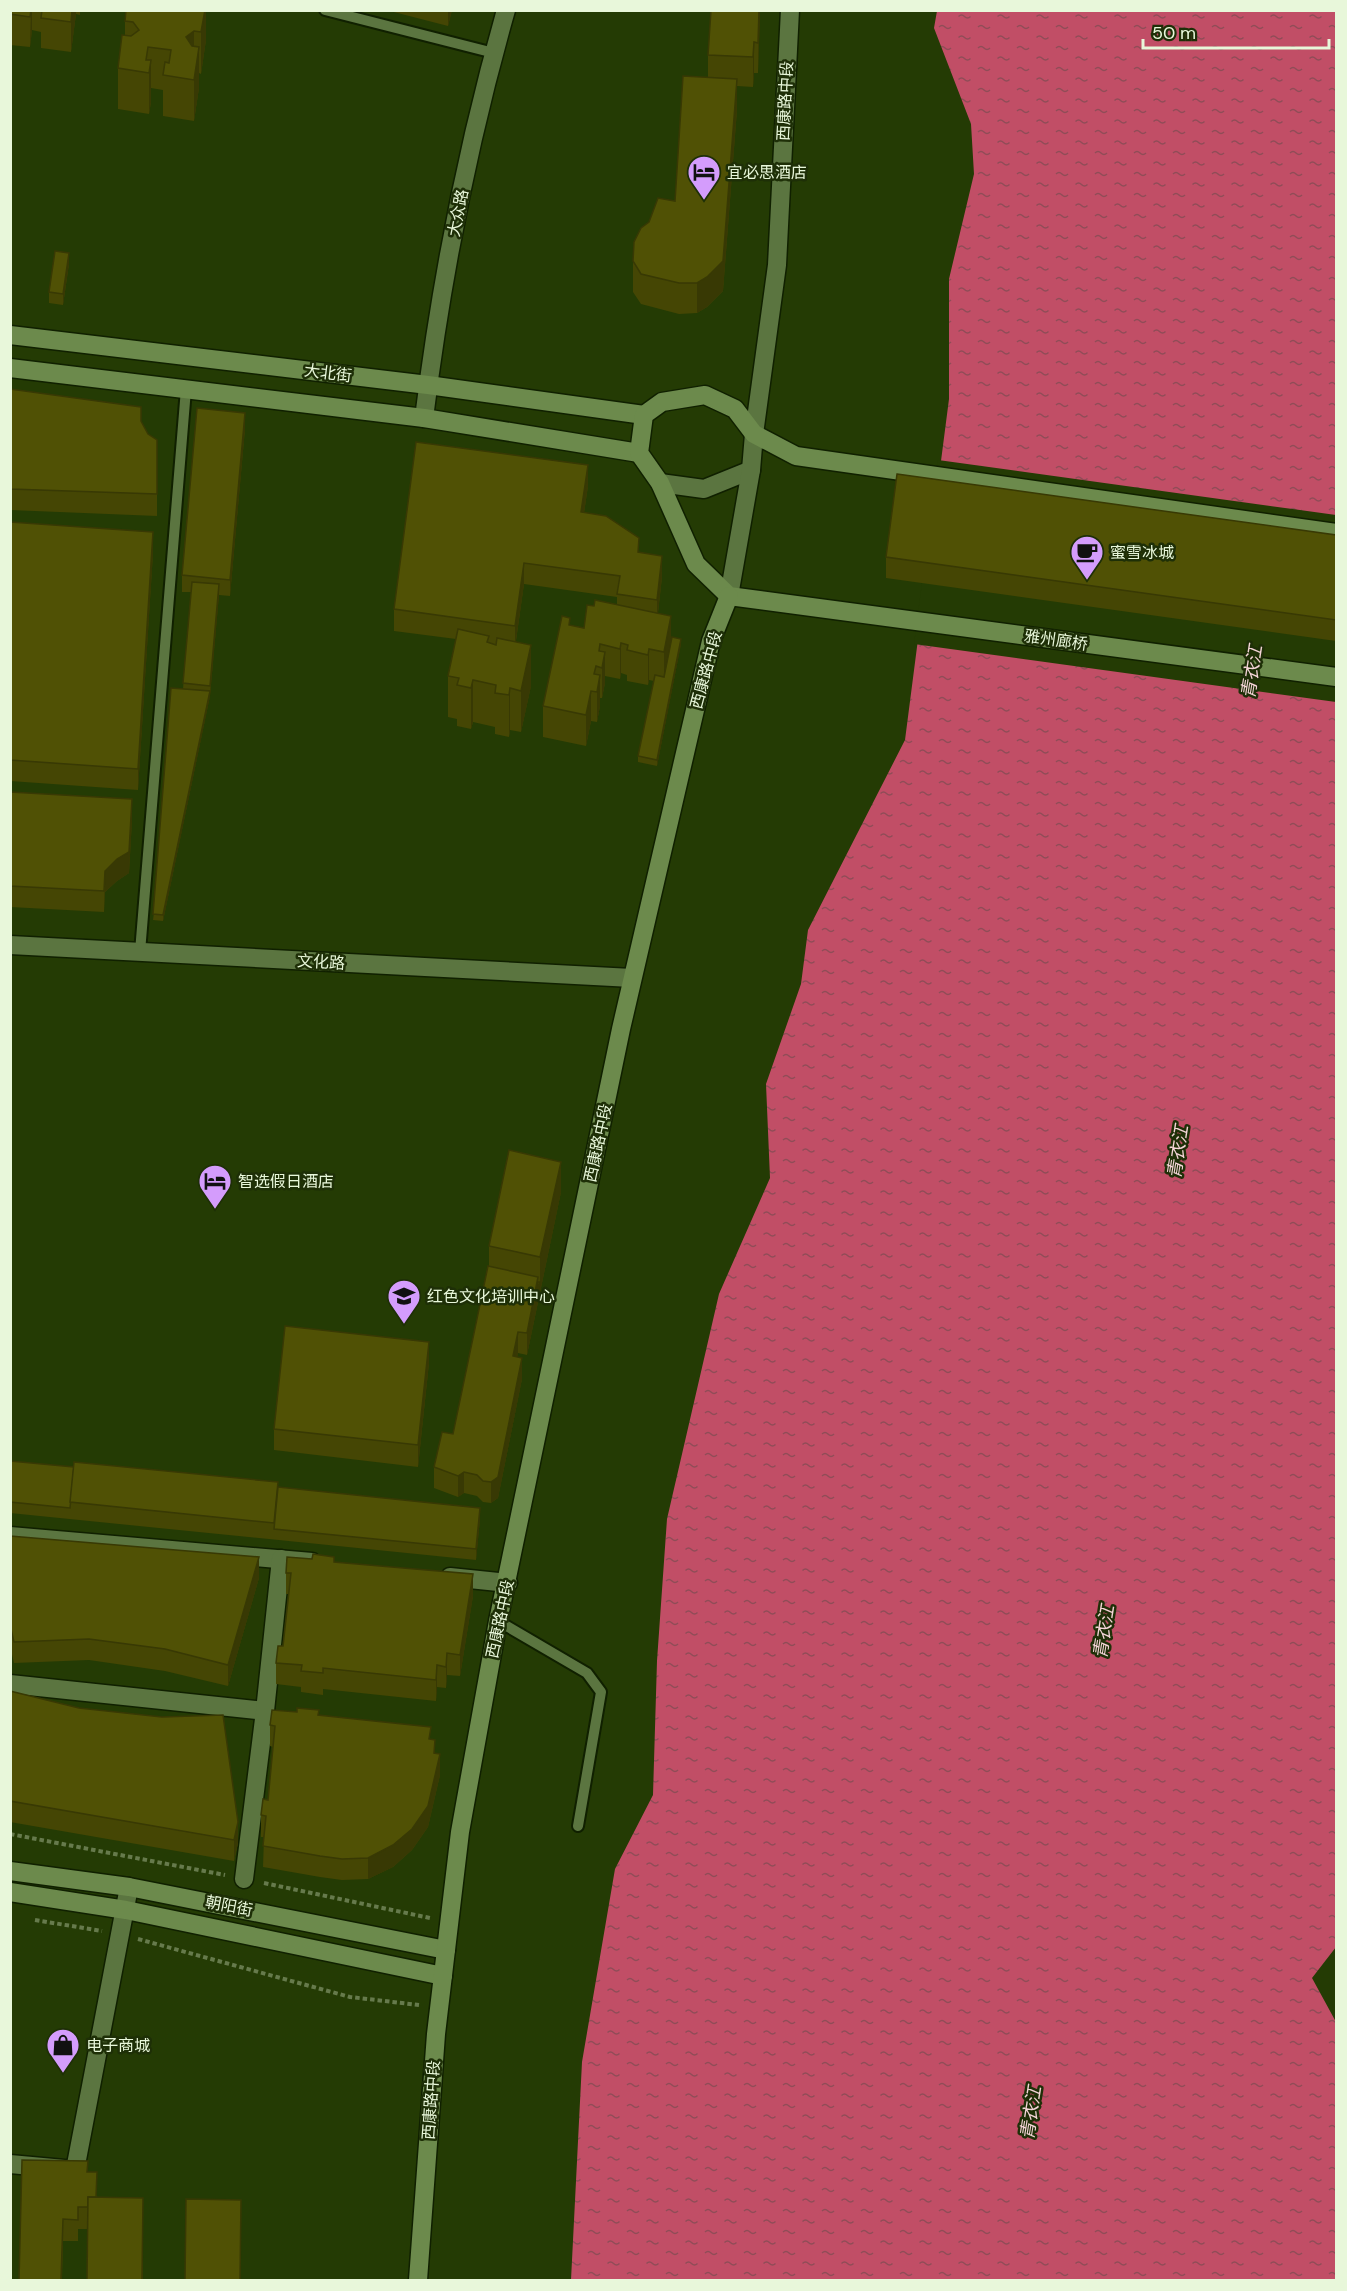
<svg xmlns="http://www.w3.org/2000/svg" width="1347" height="2291" font-family="'DM Sans','Noto Sans SC',sans-serif">
	<style>
		.water { fill: url(#water-ripples) }
		.pier { fill: #243b04 }
		.lines { fill: none; stroke-linecap: round; stroke-linejoin: round }
		.lane-casing { stroke: #102000; stroke-width: 14 }
		.street-casing { stroke: #102000; stroke-width: 21 }
		.secondary-casing { stroke: #102000; stroke-width: 21 }
		.path { stroke: #667a4c; stroke-width: 4; stroke-dasharray: 4.5 3; stroke-linecap: butt }
		.lane { stroke: #5b7540; stroke-width: 10 }
		.street { stroke: #5b7540; stroke-width: 18 }
		.secondary { stroke: #6c8a4c; stroke-width: 18 }
		.wall { fill: #454604 }
		.shaded-wall { fill: #383904 }
		.building { fill: #505105; stroke: #383904; stroke-width: 1.5 }
		.labels { text-anchor: middle; dominant-baseline: central; stroke-width: 5; stroke-linejoin: round; paint-order: stroke }
		.street-label { font-size: 16px; fill: #e8f7da; stroke: #1e2f07 }
		.poi-label { font-size: 16px; fill: #e8f7da; stroke: #1e2f07; text-anchor: start }
		.water-label { font-size: 18px; font-style: italic; fill: #f5d5d8; stroke: #1e2f07 }
	</style>
	<defs>
		<pattern id="water-ripples" width="26" height="14" patternUnits="userSpaceOnUse" patternTransform="scale(1.5)"><rect width="26" height="14" fill="#c14e66"/><path d="M2 4q2-2 4 0t4 0M15 11q2-2 4 0t4 0" fill="none" stroke="#904c57"/></pattern>
	</defs>
	<rect width="100%" height="100%" fill="#243b04"/>
	<polygon class="water" points="937,11 1336,11 1336,1947 1312,1978 1336,2022 1336,2280 571,2280 582,2062 615,1869 653,1795 657,1661 667,1519 719,1294 770,1178 766,1084 801,984 808,930 905,740 949,399 949,279 974,174 971,124 934,28"/>
	<polygon class="pier" points="938,460 1336,515 1336,702 914,644"/>
	<g class="lines">
		<g class="lane-casing">
			<g id="lane">
				<polyline points="325,10 494,53"/>
				<polyline points="140,952 186,389"/>
				<polyline points="498,1621 587,1673 601,1692 578,1826"/>
			</g>
		</g>
		<g class="street-casing">
			<g id="street">
				<path d="M424,418C441,281 468,143 506,10"/>
				<polyline points="660,483 704,489 751,470"/>
				<polyline points="729,596 751,470 754,434 777,265 790,10"/>
				<polyline points="10,945 632,978"/>
				<polyline points="10,1536 312,1562"/>
				<polyline points="450,1577 508,1583"/>
				<polyline points="10,1684 265,1711"/>
				<polyline points="244,1879 265,1711 281,1559"/>
				<polyline points="10,2164 75,2170 129,1887"/>
			</g>
		</g>
		<g class="secondary-casing">
			<g id="secondary">
				<polyline points="10,335 428,385 644,415"/>
				<polyline points="10,368 424,418 639,453"/>
				<polyline points="1336,533 796,456 754,434 735,409 705,395 662,402 644,415 639,453 660,483 696,564 729,596 1336,677"/>
				<polyline points="10,1871 129,1887 446,1950"/>
				<polyline points="10,1892 126,1910 443,1976"/>
				<polyline points="418,2280 436,2034 460,1832 498,1621 621,1029 711,641 729,596"/>
			</g>
		</g>
		<g class="path">
			<polyline points="10,1834 225,1875"/>
			<polyline points="264,1883 430,1918"/>
			<polyline points="35,1920 102,1931"/>
			<polyline points="138,1939 350,1997 419,2005"/>
		</g>
		<use href="#lane" class="lane"/>
		<use href="#street" class="street"/>
		<use href="#secondary" class="secondary"/>
	</g>
	<g class="wall">
		<polygon points="10,10 80,10 80,15 76,14 71,52 41,48 41,32 32,30 30,47 10,45"/>
		<polygon points="206,10 206,40 201,74 199,73 199,88 194,121 163,116 163,90 151,88 151,102 149,114 118,109 118,68 125,35 125,21"/>
		<polygon points="386,10 452,10 448,26"/>
		<polygon points="760,10 758,73 754,73 753,87 737,86 737,110 723,291 707,307 697,313 679,314 641,304 633,292 633,261 675,201 708,77 708,55"/>
		<polygon points="69,264 63,305 49,303 49,292"/>
		<polygon points="10,389 141,421 148,434 157,440 157,516 10,510"/>
		<polygon points="245,429 230,596 219,595 210,696 163,921 153,920 183,689 191,592 182,592 182,575"/>
		<polygon points="588,486 584,513 639,553 662,577 658,613 671,640 681,644 657,766 638,762 638,756 654,681 649,680 648,685 627,681 627,675 621,673 620,679 605,676 605,683 602,698 600,698 600,706 597,722 591,721 586,746 543,737 543,706 570,625 584,628 594,606 617,604 617,597 524,584 516,641 531,686 521,732 510,730 509,737 495,734 495,727 473,722 471,729 457,726 457,719 448,717 448,676 456,639 394,631 394,609"/>
		<polygon points="10,522 153,553 138,790 10,781"/>
		<polygon points="1336,535 1336,641 886,578 886,557"/>
		<polygon points="10,792 132,820 129,873 117,881 105,892 104,912 10,907"/>
		<polygon points="561,1192 527,1355 518,1353 517,1357 522,1379 498,1498 491,1503 483,1502 477,1496 464,1493 458,1497 434,1488 434,1467 453,1434 489,1266 489,1246"/>
		<polygon points="429,1363 418,1467 274,1450 274,1429"/>
		<polygon points="10,1461 278,1488 480,1519 476,1560 10,1513"/>
		<polygon points="10,1536 259,1578 228,1686 165,1671 89,1660 14,1663 10,1646"/>
		<polygon points="334,1562 473,1596 460,1676 447,1675 446,1688 437,1687 436,1701 323,1689 323,1695 301,1692 301,1687 276,1684 276,1663 283,1646 289,1594 286,1594 286,1573"/>
		<polygon points="10,1691 79,1708 162,1717 238,1843 234,1861 10,1822"/>
		<polygon points="319,1715 431,1739 440,1775 428,1827 412,1850 393,1867 368,1879 342,1880 320,1877 263,1867 264,1837 261,1837 261,1815 268,1800 273,1747 270,1746 270,1725"/>
		<polygon points="88,2172 97,2197 143,2198 143,2280 87,2280 88,2229 78,2229 78,2241 63,2241 62,2280 19,2280"/>
	</g>
	<g class="shaded-wall">
		<polygon points="31,10 32,10 32,30 30,47"/>
		<polygon points="72,10 76,10 76,14 71,52 71,22"/>
		<polygon points="205,10 206,10 206,40 201,74 201,32"/>
		<polygon points="448,10 452,10 448,26"/>
		<polygon points="759,10 760,10 760,21 758,73"/>
		<polygon points="194,31 194,72 186,37"/>
		<polygon points="754,42 754,73 753,87 753,57"/>
		<polygon points="199,47 199,88 194,121 194,80"/>
		<polygon points="151,60 151,102 149,114 149,73"/>
		<polygon points="737,79 737,110 723,291 707,307 697,313 697,283"/>
		<polygon points="69,253 69,264 63,305 63,294"/>
		<polygon points="245,413 245,429 230,596 230,580"/>
		<polygon points="588,465 588,486 581,533 581,512"/>
		<polygon points="153,532 153,553 138,790 138,769"/>
		<polygon points="662,556 662,577 657,621 657,600"/>
		<polygon points="524,563 524,584 515,647 515,626"/>
		<polygon points="219,584 219,595 210,696 163,921 163,915 210,691"/>
		<polygon points="671,616 671,647 664,683 664,652"/>
		<polygon points="681,639 681,644 657,766 657,760"/>
		<polygon points="621,643 621,673 620,679 620,649"/>
		<polygon points="531,645 531,686 521,732 521,691"/>
		<polygon points="649,649 649,680 648,685 648,655"/>
		<polygon points="605,652 605,683 602,698 602,668"/>
		<polygon points="600,675 600,706 597,722 597,692"/>
		<polygon points="473,680 473,722 471,729 471,688"/>
		<polygon points="510,688 510,730 509,737 509,695"/>
		<polygon points="591,691 591,721 586,746 586,715"/>
		<polygon points="132,799 132,820 129,873 117,881 105,892 104,912 105,871"/>
		<polygon points="561,1162 561,1192 527,1355 527,1333 538,1277 538,1293 540,1282 540,1257"/>
		<polygon points="518,1332 518,1353 513,1378 513,1356"/>
		<polygon points="429,1342 429,1363 418,1467 418,1445"/>
		<polygon points="522,1358 522,1379 498,1498 491,1503 491,1482"/>
		<polygon points="464,1472 464,1493 458,1497 458,1476"/>
		<polygon points="480,1508 480,1519 476,1560 476,1549"/>
		<polygon points="259,1557 259,1578 228,1686 228,1665"/>
		<polygon points="473,1574 473,1596 460,1676 460,1655"/>
		<polygon points="447,1653 447,1675 446,1688 446,1667"/>
		<polygon points="437,1665 437,1687 436,1701 436,1680"/>
		<polygon points="440,1754 440,1775 428,1827 412,1850 393,1867 368,1879 368,1858"/>
		<polygon points="238,1822 238,1843 234,1861 234,1840"/>
	</g>
	<g class="building">
		<polygon points="10,10 31,10 30,17 10,14"/>
		<polygon points="42,10 72,10 71,22 41,18"/>
		<polygon points="126,10 205,10 201,32 194,31 186,37 192,46 199,47 194,80 163,75 165,62 169,63 171,50 148,47 146,60 151,60 149,73 118,68 122,35 131,36 139,30 133,22 125,21"/>
		<polygon points="711,10 759,10 758,43 754,42 753,57 708,55"/>
		<polygon points="683,76 737,79 723,261 707,277 697,283 679,283 641,274 633,261 634,242 641,228 649,222 658,198 675,201"/>
		<polygon points="55,251 69,253 63,294 49,292"/>
		<polygon points="10,389 141,407 141,421 148,434 157,440 157,494 10,489"/>
		<polygon points="197,408 245,413 230,580 182,575"/>
		<polygon points="416,442 588,465 581,512 606,516 639,538 638,552 662,556 657,600 617,594 620,576 524,563 515,626 394,609"/>
		<polygon points="897,474 1336,535 1336,620 886,557"/>
		<polygon points="10,522 153,532 138,769 10,760"/>
		<polygon points="192,582 219,584 210,686 183,683"/>
		<polygon points="595,600 671,616 664,652 649,649 648,655 627,650 628,645 621,643 620,649 600,644 599,651 605,652 602,668 596,666 594,674 600,675 597,692 591,691 586,715 543,706 562,616 570,618 569,625 584,628 587,605 594,606"/>
		<polygon points="458,629 489,636 487,642 496,645 497,638 531,645 521,691 510,688 509,695 495,693 496,685 473,680 471,688 457,685 459,678 448,676"/>
		<polygon points="672,637 681,639 657,760 638,756 655,675 664,677"/>
		<polygon points="171,688 210,691 163,915 153,914"/>
		<polygon points="10,792 132,799 129,852 117,859 105,871 104,891 10,886"/>
		<polygon points="509,1150 561,1162 540,1257 489,1246"/>
		<polygon points="488,1266 538,1277 527,1333 518,1332 513,1356 522,1358 498,1477 491,1482 483,1481 477,1475 464,1472 458,1476 434,1467 442,1432 453,1434"/>
		<polygon points="538,1282 540,1282 538,1293"/>
		<polygon points="285,1326 429,1342 418,1445 274,1429"/>
		<polygon points="10,1461 74,1467 70,1508 10,1502"/>
		<polygon points="74,1462 278,1482 274,1523 70,1502"/>
		<polygon points="278,1487 480,1508 476,1549 274,1529"/>
		<polygon points="10,1536 259,1557 228,1665 165,1649 89,1639 14,1642 10,1625"/>
		<polygon points="313,1554 334,1557 334,1562 473,1574 460,1655 447,1653 446,1667 437,1665 436,1680 323,1668 323,1673 301,1671 302,1665 276,1663 278,1646 283,1646 291,1573 286,1573 287,1557 312,1559"/>
		<polygon points="10,1691 79,1708 162,1717 223,1715 238,1822 234,1840 10,1801"/>
		<polygon points="297,1708 319,1710 318,1715 431,1727 429,1739 435,1740 434,1753 440,1754 428,1806 412,1829 393,1845 368,1858 342,1859 320,1856 263,1846 266,1816 261,1815 263,1799 268,1800 275,1726 270,1725 272,1710 297,1712"/>
		<polygon points="22,2160 88,2161 87,2172 97,2172 96,2197 88,2197 88,2207 78,2207 78,2220 63,2219 61,2280 19,2280"/>
		<polygon points="88,2197 143,2198 142,2280 87,2280"/>
		<polygon points="186,2199 241,2200 240,2280 185,2280"/>
	</g>
	<defs>
		<g id="hotel-pin" transform="scale(1.725)"><path d="M0 17L-7.5 6A9.5 9.5 0 1 1 7.5 6Z" fill="#d49cfc" stroke="#1e2f07"/><path d="M-6-4.5h1.5V1H6V5H4.5V3h-9V5H-6ZM-4 0a1.8 1.8 0 1 1 3.6 0ZM.5 0V-2.5h3Q6-2.5 6 0Z" fill="#111"/></g>
		<g id="cafe-pin" transform="scale(1.725)"><path d="M0 17L-7.5 6A9.5 9.5 0 1 1 7.5 6Z" fill="#d49cfc" stroke="#1e2f07"/><path d="M-5.5-4.5H6V0H3Q3 3.5 0 3.5H-2.5Q-5.5 3.5-5.5 0ZM3-3.2v2h1.7v-2ZM-6 4.5H4V6H-6Z" fill="#111"/></g>
		<g id="university-pin" transform="scale(1.725)"><path d="M0 17L-7.5 6A9.5 9.5 0 1 1 7.5 6Z" fill="#d49cfc" stroke="#1e2f07"/><path d="M0-5L7-2L0 1L-7-2ZM-4 1L0 2.5L4 1V4Q0 6-4 4Z" fill="#111"/></g>
		<g id="shop-pin" transform="scale(1.725)"><path d="M0 17L-7.5 6A9.5 9.5 0 1 1 7.5 6Z" fill="#d49cfc" stroke="#1e2f07"/><path d="M-5-2.5h2.3a2.7 3.5 0 0 1 5.4 0H5L5.5 6h-11ZM-1.5-2.5h3a1.5 2.3 0 0 0-3 0Z" fill="#111"/></g>
	</defs>
	<g fill-rule="evenodd">
		<use href="#hotel-pin" x="704" y="172"/>
		<use href="#cafe-pin" x="1087" y="552"/>
		<use href="#hotel-pin" x="215" y="1181"/>
		<use href="#university-pin" x="404" y="1296"/>
		<use href="#shop-pin" x="63" y="2045"/>
	</g>
	<g class="labels">
		<g class="street-label">
			<text transform="translate(785 101) rotate(-87)">西康路中段</text>
			<text transform="translate(458 213) rotate(-79)">大众路</text>
			<text transform="translate(328 373) rotate(7)">大北街</text>
			<text transform="translate(1056 640) rotate(8)">雅州廊桥</text>
			<text transform="translate(706 670) rotate(-75)">西康路中段</text>
			<text transform="translate(321 962) rotate(3)">文化路</text>
			<text transform="translate(598 1143) rotate(-78)">西康路中段</text>
			<text transform="translate(500 1619) rotate(-78)">西康路中段</text>
			<text transform="translate(229 1906) rotate(11)">朝阳街</text>
			<text transform="translate(431 2100) rotate(-86)">西康路中段</text>
		</g>
		<g class="poi-label">
			<text x="727" y="172">宜必思酒店</text>
			<text x="1110" y="552">蜜雪冰城</text>
			<text x="238" y="1181">智选假日酒店</text>
			<text x="427" y="1296">红色文化培训中心</text>
			<text x="86" y="2045">电子商城</text>
		</g>
		<g class="water-label">
			<text transform="translate(1252 672) rotate(-81)">青衣江</text>
			<text transform="translate(1178 1152) rotate(-81)">青衣江</text>
			<text transform="translate(1104 1632) rotate(-81)">青衣江</text>
			<text transform="translate(1031 2113) rotate(-81)">青衣江</text>
		</g>
	</g>
	<rect width="1347" height="2291" fill="none" stroke="#e8f7da" stroke-width="24"/>
	<path d="M1143 39v9h186v-9" fill="none" stroke="#e8f7da" stroke-width="3"/>
	<text x="1152" y="39" font-size="18" fill="#e8f7da" stroke="#1e2f07" stroke-width="4.5" paint-order="stroke">50 m</text>
</svg>
